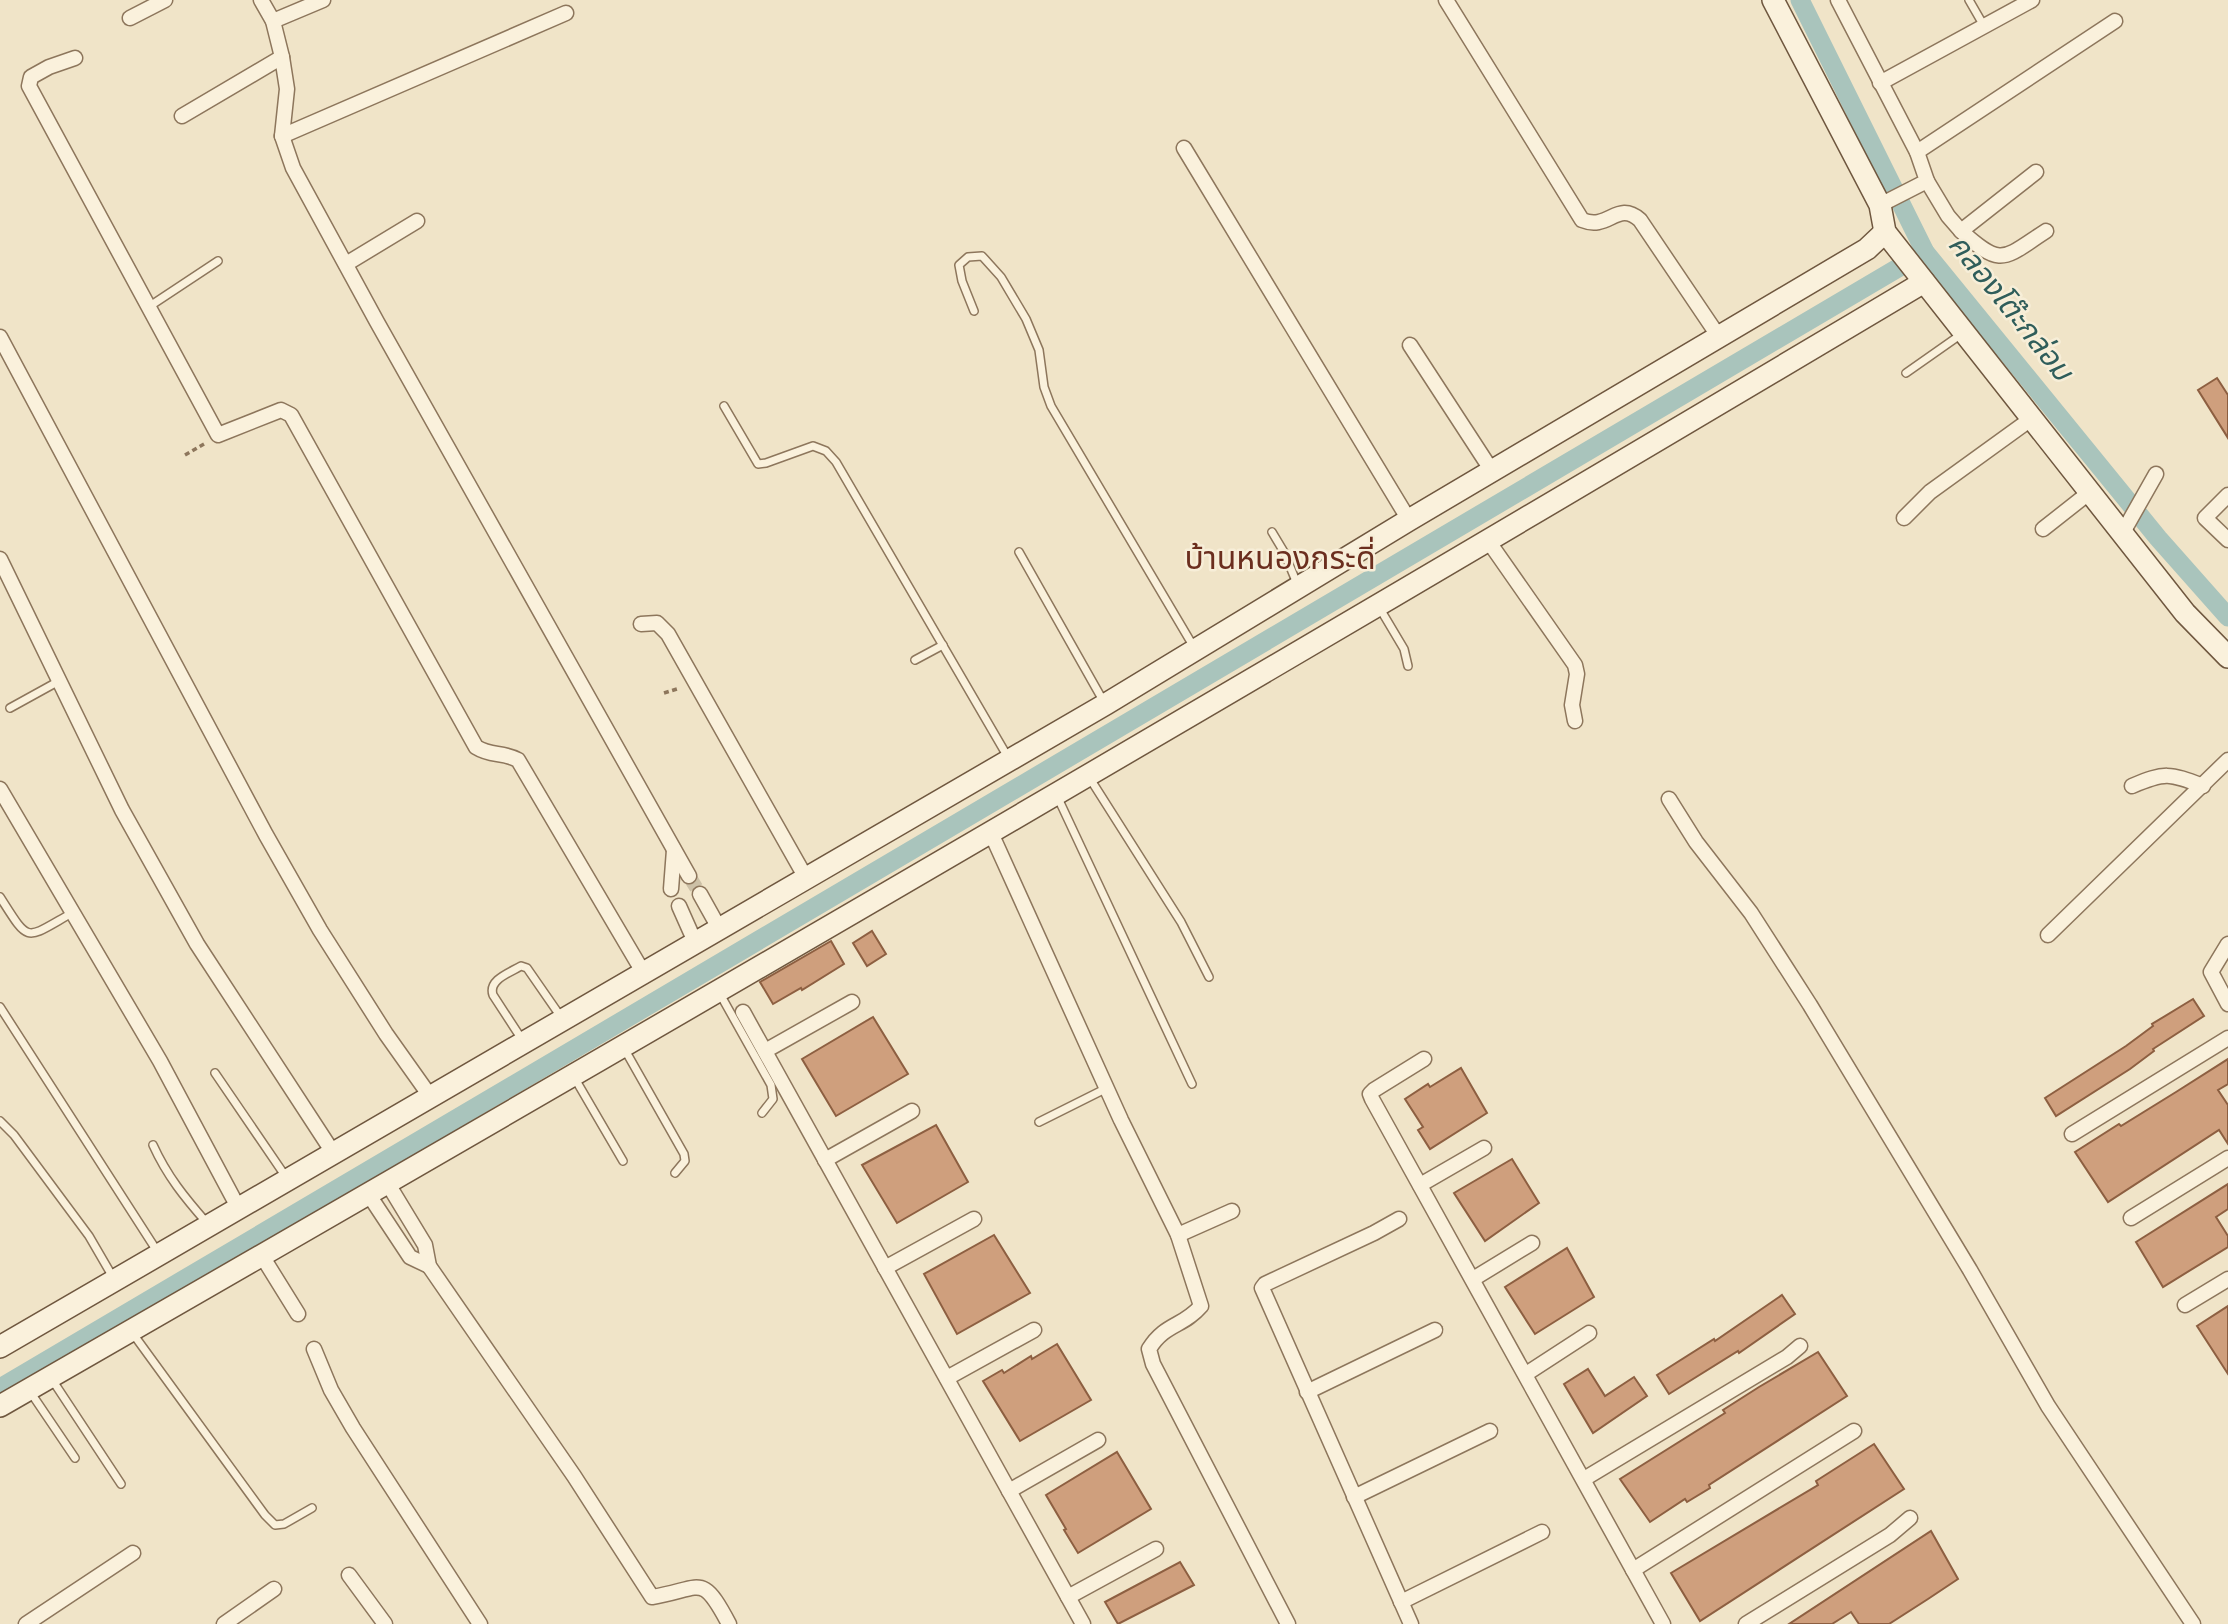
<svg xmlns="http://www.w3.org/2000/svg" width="2228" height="1624" font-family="Spectral,'Noto Sans Thai',serif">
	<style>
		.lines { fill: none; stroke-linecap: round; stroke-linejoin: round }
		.canal { stroke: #a9c4bc; stroke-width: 19 }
		.building { fill: #cf9f7d; stroke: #8d5f41; stroke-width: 2 }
		.street-tunnel { stroke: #ccc0a6; stroke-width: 14; stroke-dasharray: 14 7; stroke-linecap: butt }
		.lane-casing { stroke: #8d765c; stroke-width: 10 }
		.street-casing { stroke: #8d765c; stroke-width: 17 }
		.secondary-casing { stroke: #6f573f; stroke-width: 24 }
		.path { stroke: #8d765c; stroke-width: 3.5; stroke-dasharray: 5 3.5; stroke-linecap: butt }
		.lane { stroke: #faf1dc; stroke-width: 7 }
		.street { stroke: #faf1dc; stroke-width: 14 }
		.secondary { stroke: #faf1dc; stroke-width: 21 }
		.labels { text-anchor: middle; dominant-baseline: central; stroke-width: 5; stroke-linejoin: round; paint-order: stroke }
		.water-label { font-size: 30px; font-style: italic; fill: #2f5d5a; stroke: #f7eed8 }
		.quarter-label { font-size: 32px; fill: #6b2e1e; stroke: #f7eed8 }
	</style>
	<rect width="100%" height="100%" fill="#f0e4c8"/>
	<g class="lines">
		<g class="canal">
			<polyline points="1800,0 1925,252 2158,538 2228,617"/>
			<polyline points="0,1388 1925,252"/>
		</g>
	</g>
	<g class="building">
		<polygon points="2217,378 2228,395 2228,438 2198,390"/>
		<polygon points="872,931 886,954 867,966 853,943"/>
		<polygon points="831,941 844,964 802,990 801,988 773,1004 760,982"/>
		<polygon points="2193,999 2204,1016 2153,1049 2154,1051 2130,1069 2056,1116 2045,1098 2126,1046 2153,1026 2152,1024"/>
		<polygon points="873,1017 908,1074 836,1116 802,1059"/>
		<polygon points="2228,1059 2228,1084 2218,1090 2228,1105 2228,1144 2219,1130 2108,1202 2075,1152 2119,1124 2121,1126 2176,1092"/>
		<polygon points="1461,1068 1487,1113 1430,1149 1418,1130 1423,1127 1405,1099 1428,1084 1430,1087"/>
		<polygon points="936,1125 968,1182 897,1223 862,1165"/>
		<polygon points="1512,1159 1539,1203 1485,1241 1454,1193"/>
		<polygon points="2228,1184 2228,1209 2216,1217 2228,1236 2228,1247 2163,1287 2136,1242"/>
		<polygon points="994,1235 1030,1293 957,1334 924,1274"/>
		<polygon points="1567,1248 1594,1297 1535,1334 1505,1287"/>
		<polygon points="1782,1295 1795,1314 1739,1353 1738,1351 1669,1394 1657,1375 1714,1339 1715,1341"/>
		<polygon points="2228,1306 2228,1374 2197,1326"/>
		<polygon points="1057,1344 1091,1400 1020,1441 983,1381 1002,1370 1004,1373 1031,1356 1032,1359"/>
		<polygon points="1818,1352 1847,1396 1709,1485 1710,1488 1687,1502 1685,1499 1650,1522 1620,1479 1725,1413 1723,1410 1759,1387"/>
		<polygon points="1588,1369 1605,1396 1634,1377 1647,1396 1593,1433 1564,1384"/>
		<polygon points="1874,1444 1904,1489 1700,1621 1671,1573 1818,1485 1816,1481"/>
		<polygon points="1117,1452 1151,1509 1078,1553 1064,1530 1066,1529 1046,1495"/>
		<polygon points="1931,1531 1958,1579 1928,1599 1889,1624 1859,1624 1851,1612 1832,1624 1789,1624"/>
		<polygon points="1180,1562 1194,1585 1118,1624 1105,1602"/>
	</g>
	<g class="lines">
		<polyline class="street-tunnel" points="689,876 700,894"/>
		<g class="lane-casing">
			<g id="lane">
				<polyline points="1969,0 1984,26"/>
				<polyline points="150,306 218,261"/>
				<polyline points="974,311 962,281 959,265 968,257 982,256 1001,277 1026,319 1039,350 1044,387 1051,406 1195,649"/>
				<polyline points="1906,373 1963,333"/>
				<polyline points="724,406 758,464 766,463 813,446 826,451 836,462 1009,759"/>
				<polyline points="1272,532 1284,552 1298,586"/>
				<polyline points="1019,552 1105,704"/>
				<polyline points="1379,607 1404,649 1408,666"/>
				<polyline points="915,660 943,645"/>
				<polyline points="10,708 59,681"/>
				<polyline points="1089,777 1181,922 1209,977"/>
				<polyline points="1057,796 1192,1084"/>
				<path d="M0,897C30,944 24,940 72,913"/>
				<polyline points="720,994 771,1085 773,1099 762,1113"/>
				<polyline points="0,1007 157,1251"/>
				<path d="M523,1041L493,995C488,980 509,973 521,966L527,968L561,1017"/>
				<polyline points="625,1050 684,1154 685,1161 675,1173"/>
				<polyline points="215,1073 286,1177"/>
				<polyline points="574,1077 623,1161"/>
				<polyline points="0,1121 14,1135 89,1236 114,1279"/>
				<polyline points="1039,1122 1107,1088"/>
				<path d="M153,1145C167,1176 185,1198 207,1223"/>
				<polyline points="131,1331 265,1515 275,1525 284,1524 312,1508"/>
				<polyline points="51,1378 121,1484"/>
				<polyline points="29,1390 75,1458"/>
			</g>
		</g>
		<g class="street-casing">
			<g id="street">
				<polyline points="261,0 273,21 282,57 287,89 282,136 293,168 377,322 689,876"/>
				<path d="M1446,0L1582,220C1609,231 1617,200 1640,220L1719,337"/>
				<polyline points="1838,0 1917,152 1927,181 1880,205"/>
				<polyline points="130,18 165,0"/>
				<polyline points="273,21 323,0"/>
				<path d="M75,58L49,67L31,77L29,86L218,435L281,410L291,415L476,747C492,757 501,751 518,760L643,972"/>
				<polyline points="1880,83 2032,0"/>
				<polyline points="182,116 282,57"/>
				<polyline points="282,136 566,13"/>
				<polyline points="1184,148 1409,520"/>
				<polyline points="1917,152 2115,21"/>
				<polyline points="1927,181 1948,216 1961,231 2036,172"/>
				<path d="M1961,231C2002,268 2003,259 2046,231"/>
				<polyline points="346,264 417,221"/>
				<polyline points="0,337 266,835 320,930 386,1034 430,1096"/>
				<polyline points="1410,345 1492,471"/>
				<polyline points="2228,495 2205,518 2228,540"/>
				<polyline points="1904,518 1930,492 2031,419"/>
				<polyline points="2043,529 2090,492"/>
				<polyline points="2122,534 2156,474"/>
				<polyline points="1489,542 1575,665 1577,674 1572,705 1575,721"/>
				<polyline points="0,559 122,810 197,944 334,1154"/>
				<polyline points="641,624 657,623 668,634 806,878"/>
				<path d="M2132,786C2165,772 2169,773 2203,786"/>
				<polyline points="0,789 160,1061 239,1209"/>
				<polyline points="1669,799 1696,842 1751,913 1810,1005 1970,1270 2048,1406 2193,1624"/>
				<path d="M991,833L1121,1120L1178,1235L1201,1306C1183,1327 1165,1323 1149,1349L1153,1364L1288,1624"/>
				<polyline points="671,889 674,850"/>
				<polyline points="700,894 719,928"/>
				<polyline points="679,906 695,942"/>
				<polyline points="2048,935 2228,760"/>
				<polyline points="2228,944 2211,972 2228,1004"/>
				<polyline points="743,1012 1083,1624"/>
				<polyline points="765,1051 852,1002"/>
				<polyline points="1424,1059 1374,1090 1370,1094 1372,1099 1663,1624"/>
				<polyline points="2072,1134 2228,1038"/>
				<polyline points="825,1160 912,1111"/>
				<path d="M388,1184L425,1245L429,1266L574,1476L652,1597C702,1589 701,1571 729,1624"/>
				<polyline points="1420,1185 1484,1148"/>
				<polyline points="369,1195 410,1257 429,1266"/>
				<polyline points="2131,1218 2228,1158"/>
				<polyline points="1399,1219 1374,1233 1265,1284 1262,1288 1411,1624"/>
				<polyline points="1178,1235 1232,1211"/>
				<polyline points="262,1256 298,1314"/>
				<polyline points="885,1268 974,1219"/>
				<polyline points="1473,1279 1532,1243"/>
				<polyline points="2185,1305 2228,1279"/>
				<polyline points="314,1349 331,1390 353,1428 480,1624"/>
				<polyline points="1526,1374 1589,1333"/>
				<polyline points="947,1378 1034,1330"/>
				<polyline points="1307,1392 1435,1330"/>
				<polyline points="1584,1479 1787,1357 1800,1346"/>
				<polyline points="1009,1491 1098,1440"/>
				<polyline points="1354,1497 1490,1431"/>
				<polyline points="1633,1570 1854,1431"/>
				<polyline points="349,1575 385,1624"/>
				<polyline points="1068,1597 1156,1549"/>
				<polyline points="1401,1602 1542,1532"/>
				<polyline points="26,1624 133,1553"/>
				<polyline points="224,1624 274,1589"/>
				<polyline points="1746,1624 1890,1535 1910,1518"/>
			</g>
		</g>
		<g class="secondary-casing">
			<g id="secondary">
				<polyline points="1773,0 1880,205 1885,232 2185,613 2228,657"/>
				<polyline points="0,1347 1106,704 1409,520 1867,249 1885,232"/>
				<path d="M0,1406C644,1036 1286,662 1924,282"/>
			</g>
		</g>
		<g class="path">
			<polyline points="185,455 204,444"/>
			<polyline points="664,693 680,688"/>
		</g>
		<use href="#lane" class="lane"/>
		<use href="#street" class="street"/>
		<use href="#secondary" class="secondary"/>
	</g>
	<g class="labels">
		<g class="water-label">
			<text transform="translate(2010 308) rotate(51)">คลองโต๊ะกล่อม</text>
		</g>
		<g class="quarter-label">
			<text x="1280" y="559">บ้านหนองกระดี่</text>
		</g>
	</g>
</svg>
